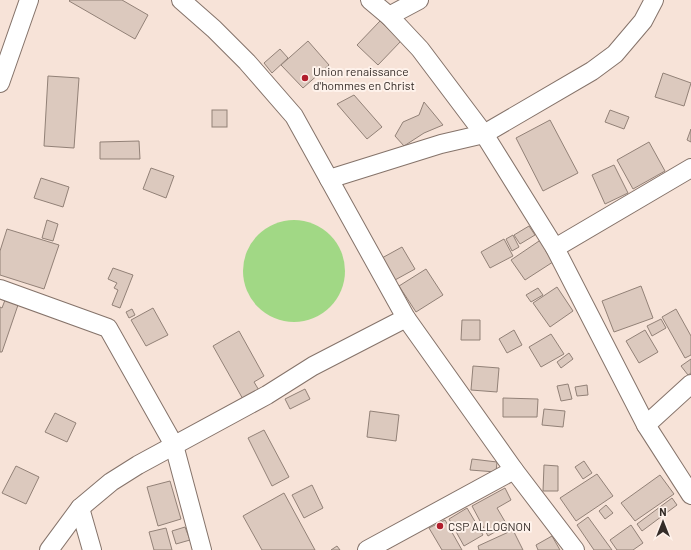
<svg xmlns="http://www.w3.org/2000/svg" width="691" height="550" font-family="Barlow,sans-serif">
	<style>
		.grass { fill: #a1d885 }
		.building { fill: #dcc9be; stroke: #928177 }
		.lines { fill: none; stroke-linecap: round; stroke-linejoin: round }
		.minor-casing { stroke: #85736a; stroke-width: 20 }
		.minor { stroke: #fff; stroke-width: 18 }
		.poi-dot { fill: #b11e2d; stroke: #fef2eb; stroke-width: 1.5 }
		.labels { text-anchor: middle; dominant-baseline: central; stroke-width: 4; stroke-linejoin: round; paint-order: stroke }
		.poi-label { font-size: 12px; fill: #342c28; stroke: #fef2eb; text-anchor: start }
	</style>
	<rect width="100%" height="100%" fill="#f7e3d8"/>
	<circle class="grass" cx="294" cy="271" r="51"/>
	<g class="building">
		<polygon points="70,0 122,0 148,15 135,39 69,1"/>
		<polygon points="380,21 401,41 378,65 357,45"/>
		<polygon points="308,41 329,65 303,88 281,65"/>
		<polygon points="280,49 288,58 272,73 264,63"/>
		<polygon points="663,73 691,83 684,106 655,97"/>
		<polygon points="48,76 79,78 74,148 44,146"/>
		<polygon points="354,95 382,127 367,139 337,104"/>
		<polygon points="424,102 443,125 424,133 404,146 395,136 403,122 419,115"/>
		<rect x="212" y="110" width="15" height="17"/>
		<polygon points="610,110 629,117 624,129 605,122"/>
		<polygon points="550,120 578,173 543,191 516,138"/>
		<polygon points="691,129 691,142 687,140"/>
		<polygon points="139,141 140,159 100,159 100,142"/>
		<polygon points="649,142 665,171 633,189 617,160"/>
		<polygon points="614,165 628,193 605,204 592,175"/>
		<polygon points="151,168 174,176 166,198 143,189"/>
		<polygon points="41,178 69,187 63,207 34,198"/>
		<polygon points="47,220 58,224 53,241 42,238"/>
		<polygon points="529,226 535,235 520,244 514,235"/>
		<polygon points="7,229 59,245 44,289 0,275 0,251"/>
		<polygon points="513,235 519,247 512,251 506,239"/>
		<polygon points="504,239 513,256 490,268 481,252"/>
		<polygon points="542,239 556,260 525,280 511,260"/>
		<polygon points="402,247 415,269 395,280 382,258"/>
		<polygon points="113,268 133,275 120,308 112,305 118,290 114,288 117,283 108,279"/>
		<polygon points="426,269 443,295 416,312 399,286"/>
		<polygon points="641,286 653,318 614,332 602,301"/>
		<polygon points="557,287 573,311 550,327 533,303"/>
		<polygon points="538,288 543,295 531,302 526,295"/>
		<polygon points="5,300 18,305 2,352 0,352 0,307 2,308"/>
		<polygon points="153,308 168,335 146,346 131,320"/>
		<polygon points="132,309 135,315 129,318 126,312"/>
		<polygon points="676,309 691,336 691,355 685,358 662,317"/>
		<polygon points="661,319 666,328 652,336 647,326"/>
		<polygon points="462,320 480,320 480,340 461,340"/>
		<polygon points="514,330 522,345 507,353 499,339"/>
		<polygon points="645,330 658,352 639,363 626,341"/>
		<polygon points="239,331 264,376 254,382 260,392 244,401 213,346"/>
		<polygon points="551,334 564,354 541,367 529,347"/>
		<polygon points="569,353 573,359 561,368 557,362"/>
		<polygon points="691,359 691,373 688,375 681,366"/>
		<polygon points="473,366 499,368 497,392 471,390"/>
		<polygon points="568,384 572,399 561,401 557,386"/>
		<polygon points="587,385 588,395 577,396 575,387"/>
		<polygon points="305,389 310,399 290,409 285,399"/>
		<polygon points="503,398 538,399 537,417 503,417"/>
		<polygon points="544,409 565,411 563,427 542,425"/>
		<polygon points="370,411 399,415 396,441 367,437"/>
		<polygon points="55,413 76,423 67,442 45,432"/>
		<polygon points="264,430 289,477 272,486 248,438"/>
		<polygon points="472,459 497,462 496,472 470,470"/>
		<polygon points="584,461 592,473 583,479 575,467"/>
		<polygon points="544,465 558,466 558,491 543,491"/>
		<polygon points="16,466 39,477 26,504 2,493"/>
		<polygon points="597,474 613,496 576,521 560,498"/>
		<polygon points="660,475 674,494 635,521 621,503"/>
		<polygon points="170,481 181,519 158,526 147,487"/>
		<polygon points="312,485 323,508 304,518 292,495"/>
		<polygon points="505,488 511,500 497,508 507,525 488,536 472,506"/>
		<polygon points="284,493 315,550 262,550 243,516"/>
		<polygon points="672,498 677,505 642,531 637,524"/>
		<polygon points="606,505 613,513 605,519 599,511"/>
		<polygon points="467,508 483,535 464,546 449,519"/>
		<polygon points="588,517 612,550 594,550 577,525"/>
		<polygon points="445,520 462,550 442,550 429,528"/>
		<polygon points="631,525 643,543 633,550 617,550 610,540"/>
		<polygon points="185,527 190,540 176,544 172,531"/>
		<polygon points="166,528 172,550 154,550 149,532"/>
		<polygon points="513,530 523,550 479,550 478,546"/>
		<polygon points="552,536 560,550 538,550 536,545"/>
		<polygon points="337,546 340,550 331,550"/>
	</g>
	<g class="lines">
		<g class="minor-casing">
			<g id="minor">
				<polyline points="181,0 214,29 247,62 294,116 406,318 514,470 575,550"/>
				<polyline points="370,0 389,16 420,49 484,134 555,248 646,425 691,495"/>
				<polyline points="389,16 419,0"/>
				<polyline points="0,83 29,0"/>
				<polyline points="329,179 441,144 484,134 592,71 615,54 643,21 654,0"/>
				<polyline points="555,248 691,168"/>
				<polyline points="0,289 108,328 174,445 202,550"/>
				<polyline points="646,425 691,384"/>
				<polyline points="80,508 92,550"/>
				<polyline points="49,550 80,508 111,482 138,465 267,395 313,366 406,318"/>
				<polyline points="367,550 514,470"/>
			</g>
		</g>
		<use href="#minor" class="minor"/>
	</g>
	<g class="poi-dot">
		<circle cx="305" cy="78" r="4"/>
		<circle cx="440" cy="526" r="4"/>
	</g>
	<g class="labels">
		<g class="poi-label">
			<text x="313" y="71">Union renaissance<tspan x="313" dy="14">d'hommes en Christ</tspan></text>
			<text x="448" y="526">CSP ALLOGNON</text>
		</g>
	</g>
	<g transform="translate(663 522)" stroke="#fef2eb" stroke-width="3" paint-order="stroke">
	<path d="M0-3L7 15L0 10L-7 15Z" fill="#342c28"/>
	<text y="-6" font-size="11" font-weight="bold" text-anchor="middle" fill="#342c28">N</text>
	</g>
</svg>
